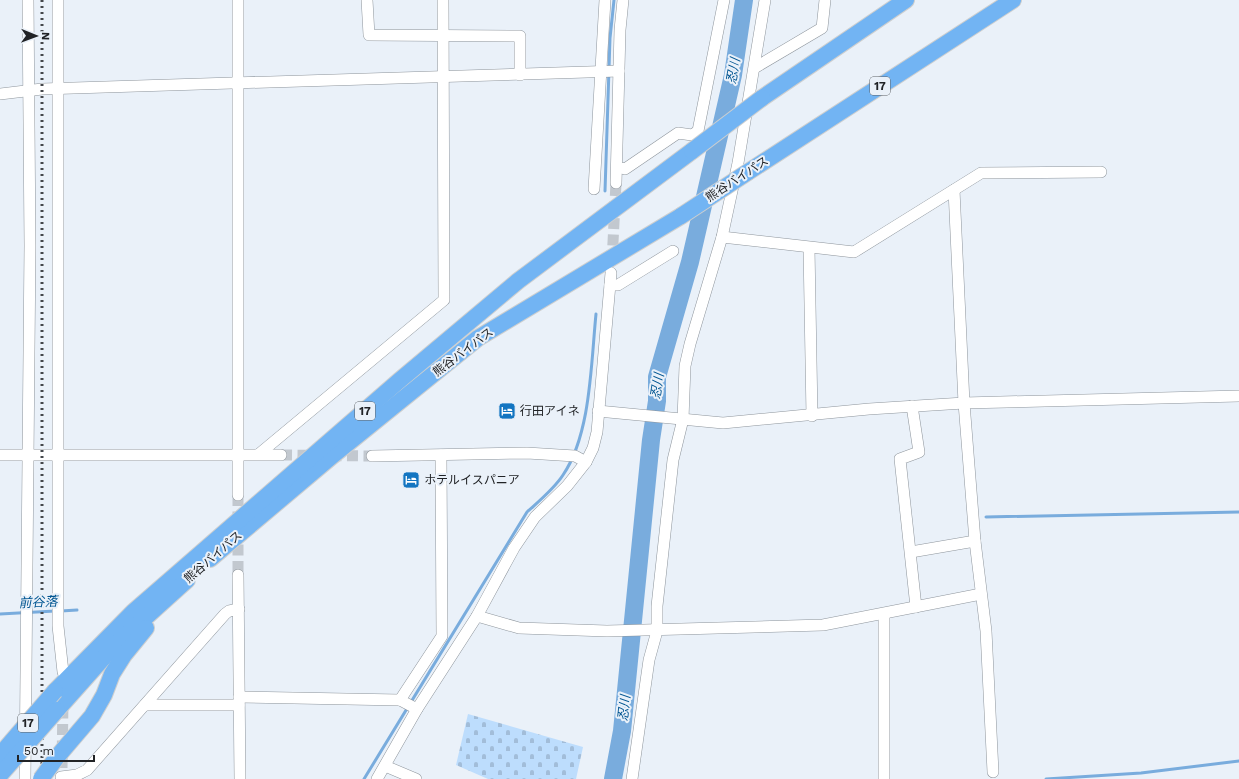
<svg xmlns="http://www.w3.org/2000/svg" width="1239" height="779" font-family="'Work Sans','Noto Sans JP',sans-serif">
	<style>
		.cemetery { fill: url(#cemetery-stones) }
		.lines { fill: none; stroke-linecap: round; stroke-linejoin: round }
		.stream { stroke: #79acdd; stroke-width: 3 }
		.river { stroke: #79acdd; stroke-width: 18 }
		.minor-tunnel { stroke: #c2c8cf; stroke-width: 11; stroke-dasharray: 11 5.5; stroke-linecap: butt }
		.minor-casing { stroke: #8e959c; stroke-width: 12 }
		.highway-casing { stroke: #cecfcf; stroke-width: 18 }
		.minor { stroke: #fff; stroke-width: 11 }
		.highway { stroke: #72b4f3; stroke-width: 16 }
		.rail { stroke: #45484c; stroke-width: 3; stroke-dasharray: 2 4; stroke-linecap: butt }
		.highway-bridge-casing { stroke: #cecfcf; stroke-width: 18; stroke-linecap: butt }
		.highway-bridge { stroke: #72b4f3; stroke-width: 16 }
		.labels { text-anchor: middle; dominant-baseline: central; stroke-width: 4; stroke-linejoin: round; paint-order: stroke }
		.shield { fill: #eaf1f9; stroke: #5d6165; stroke-width: 1 }
		.shield-label { font-size: 11px; font-weight: bold; fill: #212326 }
		.street-label { font-size: 12px; fill: #212326; stroke: #eaf1f9 }
		.poi-label { font-size: 12px; fill: #212326; stroke: #eaf1f9; text-anchor: start }
		.water-label { font-size: 13px; font-style: italic; fill: #015591; stroke: #eaf1f9 }
	</style>
	<defs>
		<pattern id="cemetery-stones" width="16" height="16" patternUnits="userSpaceOnUse"><rect width="16" height="16" fill="#bdddfd"/><path d="M2 7V4a2 2 0 0 1 4 0v3zM10 15v-3a2 2 0 0 1 4 0v3z" fill="#a2bdd9"/></pattern>
	</defs>
	<rect width="100%" height="100%" fill="#eaf1f9"/>
	<polygon class="cemetery" points="468,714 583,747 576,779 488,779 456,765"/>
	<g class="lines">
		<g class="stream">
			<polyline points="605,191 610,38 614,0"/>
			<polyline points="986,517 1239,512"/>
			<polyline points="61,611 77,610"/>
			<polyline points="0,614 55,611"/>
			<path d="M364,779L527,512C539,501 554,489 563,475C591,434 591,363 596,314"/>
			<polyline points="1046,779 1141,773 1239,761"/>
		</g>
		<polyline class="river" points="613,779 622,731 651,440 657,401 657,377 690,262 733,75 744,0"/>
		<g class="minor-tunnel">
			<polyline points="612,262 616,183"/>
			<polyline points="281,455 372,456"/>
			<polyline points="238,495 238,575"/>
			<polyline points="62,768 63,701"/>
		</g>
		<g class="minor-casing">
			<g id="minor">
				<polyline points="58,0 58,626 63,672"/>
				<polyline points="238,0 238,495"/>
				<polyline points="367,0 369,35 520,36 520,75"/>
				<polyline points="756,67 822,28 825,0"/>
				<polyline points="0,94 42,89 619,71"/>
				<polyline points="617,167 625,169 678,133 692,135 698,131 724,0"/>
				<polyline points="616,183 620,30 623,0"/>
				<polyline points="594,189 605,0"/>
				<polyline points="954,190 964,403 975,541 986,631 993,772"/>
				<polyline points="722,237 854,252 981,173 1101,172"/>
				<polyline points="809,248 812,416"/>
				<polyline points="610,285 618,285 673,251"/>
				<polyline points="912,406 919,452 900,459 916,607"/>
				<polyline points="598,411 723,423 869,409 964,403 1239,396"/>
				<polyline points="259,454 444,300 443,0"/>
				<polyline points="0,455 281,455"/>
				<polyline points="372,456 527,453 575,456 586,462"/>
				<polyline points="911,552 975,541"/>
				<polyline points="238,575 240,779"/>
				<polyline points="477,616 519,628 607,631 823,625 981,594"/>
				<polyline points="239,697 400,700"/>
				<polyline points="145,705 239,705"/>
				<polyline points="417,709 400,700 442,636 441,455"/>
				<polyline points="385,766 416,779"/>
				<polyline points="61,777 77,775 87,770 225,614 229,611 239,609"/>
				<polyline points="25,779 30,246 28,0"/>
				<polyline points="377,779 417,709 477,616 514,548 535,517 567,486 586,462 593,448 597,432 611,273"/>
				<polyline points="632,779 649,660 657,631 657,606 673,460 683,419 685,366 690,344 722,237 738,163 765,0"/>
				<polyline points="884,779 884,614"/>
			</g>
		</g>
		<g class="highway-casing">
			<g id="highway">
				<polyline points="762,98 906,0"/>
				<polyline points="748,172 1013,0"/>
				<polyline points="210,559 331,457 478,338 681,216"/>
				<polyline points="55,691 133,612 400,380 518,281 692,151"/>
				<polyline points="57,710 115,645 187,580"/>
				<polyline points="57,757 92,716 104,695 112,674 124,655 146,628"/>
			</g>
		</g>
		<use href="#minor" class="minor"/>
		<use href="#highway" class="highway"/>
		<polyline class="rail" points="42,0 42,779"/>
		<g class="highway-bridge-casing">
			<g id="highway-bridge">
				<polyline points="692,151 762,98"/>
				<polyline points="681,216 748,172"/>
				<polyline points="0,755 55,691"/>
				<polyline points="0,775 57,710"/>
				<polyline points="41,779 57,757"/>
			</g>
		</g>
		<use href="#highway-bridge" class="highway-bridge"/>
	</g>
	<defs>
		<g id="hotel-square" transform="scale(0.9)"><rect x="-9" y="-9" width="18" height="18" rx="4" fill="#1375c1" stroke="#eaf1f9"/><path d="M-6-4.5h1.5V1H6V5H4.5V3h-9V5H-6ZM-4 0a1.8 1.8 0 1 1 3.6 0ZM.5 0V-2.5h3Q6-2.5 6 0Z" fill="#fff"/></g>
	</defs>
	<g fill-rule="evenodd">
		<use href="#hotel-square" x="507" y="411"/>
		<use href="#hotel-square" x="411" y="480"/>
	</g>
	<g class="labels">
		<g class="shield">
			<rect x="870" y="77" width="20" height="18" rx="3"/>
			<rect x="355" y="402" width="20" height="18" rx="3"/>
			<rect x="18" y="714" width="20" height="18" rx="3"/>
		</g>
		<g class="shield-label">
			<text x="880" y="86">17</text>
			<text x="365" y="411">17</text>
			<text x="28" y="723">17</text>
		</g>
		<g class="street-label">
			<text transform="translate(737 179) rotate(-33)">熊谷バイパス</text>
			<text transform="translate(463 352) rotate(-37)">熊谷バイパス</text>
			<text transform="translate(213 557) rotate(-41)">熊谷バイパス</text>
		</g>
		<g class="poi-label">
			<text x="520" y="411">行田アイネ</text>
			<text x="424" y="480">ホテルイスパニア</text>
		</g>
		<g class="water-label">
			<text transform="translate(733 71) rotate(-80)">忍川</text>
			<text transform="translate(657 386) rotate(-81)">忍川</text>
			<text transform="translate(38 602) rotate(-3)">前谷落</text>
			<text transform="translate(624 708) rotate(-84)">忍川</text>
		</g>
	</g>
	<g transform="translate(36 36) rotate(91)" stroke="#eaf1f9" stroke-width="3" paint-order="stroke">
	<path d="M0-3L7 15L0 10L-7 15Z" fill="#212326"/>
	<text y="-6" font-size="11" font-weight="bold" text-anchor="middle" fill="#212326">N</text>
	</g>
	<path d="M18 755v6h76v-6" fill="none" stroke="#212326" stroke-width="2"/>
	<text x="24" y="755" font-size="12" fill="#212326" stroke="#eaf1f9" stroke-width="3" paint-order="stroke">50 m</text>
</svg>
